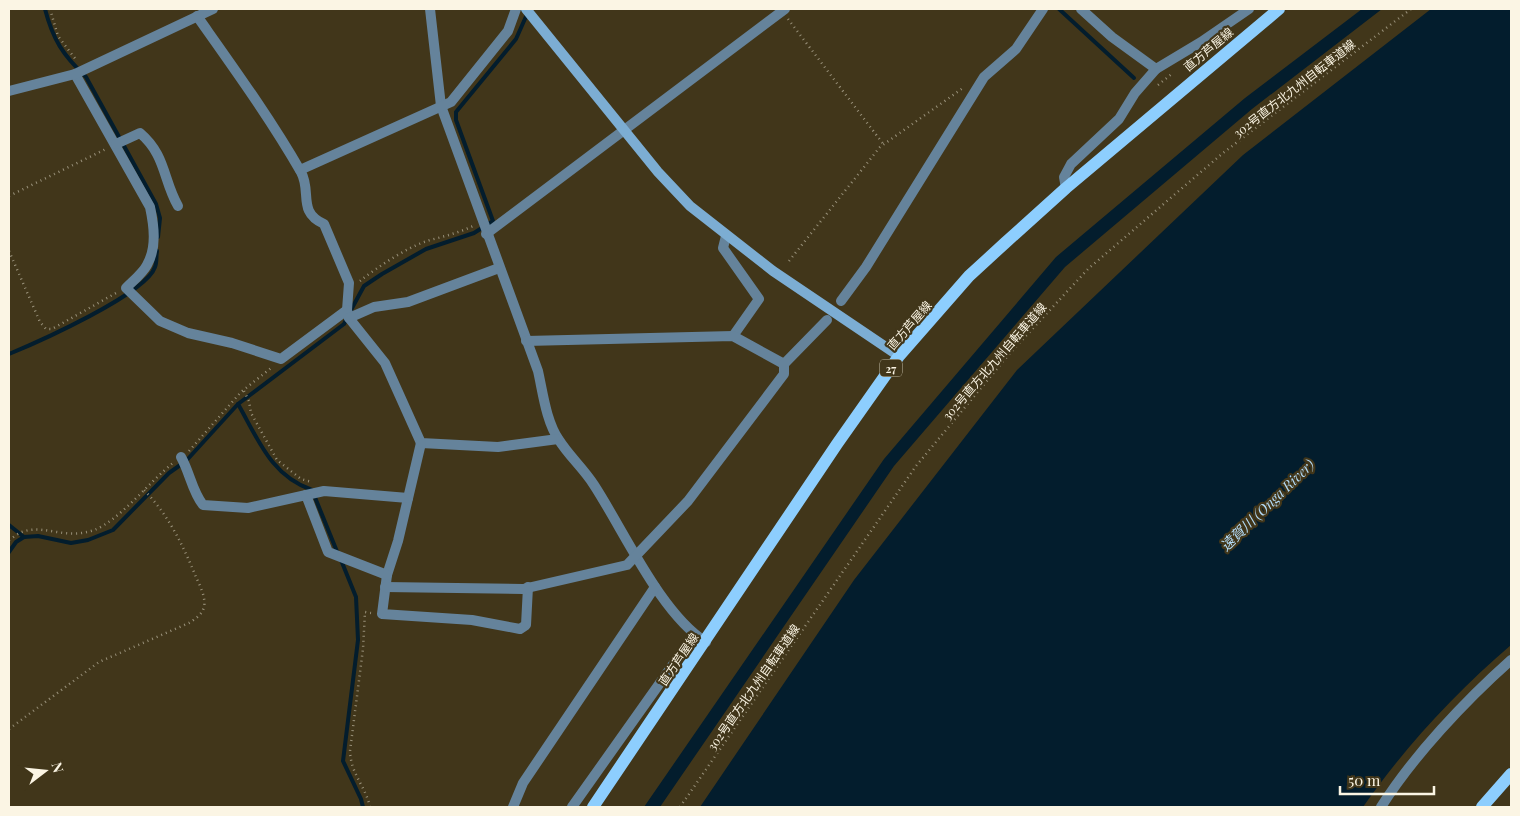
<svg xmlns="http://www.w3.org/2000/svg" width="1520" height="816" font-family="'Playfair Display','Noto Sans JP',serif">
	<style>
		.water { fill: #031d2d }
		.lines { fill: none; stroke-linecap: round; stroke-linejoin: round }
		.stream { stroke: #031d2d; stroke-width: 4 }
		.path { stroke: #99917a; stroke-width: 2.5; stroke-dasharray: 1 4; stroke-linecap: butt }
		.street { stroke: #65839b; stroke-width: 10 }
		.secondary { stroke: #7cadd3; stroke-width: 10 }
		.primary { stroke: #8dcefe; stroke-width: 12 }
		.labels { text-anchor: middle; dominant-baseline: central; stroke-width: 4.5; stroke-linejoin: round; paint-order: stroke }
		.shield { fill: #41361a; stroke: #c3bca7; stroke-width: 1 }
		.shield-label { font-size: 11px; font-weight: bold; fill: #fbf5e4 }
		.street-label { font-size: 12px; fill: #fbf5e4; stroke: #41361a }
		.water-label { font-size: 14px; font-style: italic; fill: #b2daf6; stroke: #41361a }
	</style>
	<rect width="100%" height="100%" fill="#41361a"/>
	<g class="water">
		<polygon points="1362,9 1382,9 1252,109 1065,267 894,466 660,807 644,807 884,459 1056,257 1245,98"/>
		<path d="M1431,9H1511V645C1455,693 1405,747 1363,807H700L854,580L1017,370L1243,155Z"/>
	</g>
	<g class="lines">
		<g class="stream">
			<path d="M45,9C53,40 63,55 86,77L156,204L160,218L158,237"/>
			<polyline points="1059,9 1134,78"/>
			<polyline points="351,310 364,286 382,274 426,249 474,233 493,221 456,120 456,112 516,39 528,12"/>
			<path d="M9,354C38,342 146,294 155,267C157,262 156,256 157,251"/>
			<path d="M238,404C258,439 271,476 312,490L338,554"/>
			<polyline points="9,525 24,537"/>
			<polyline points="9,552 16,542 24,537 38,536 71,543 88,540 113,530 169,473 186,461 238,404 344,324 347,318"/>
			<polyline points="341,560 356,597 358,640 343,761 361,799 363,807"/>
		</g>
		<g class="path">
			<polyline points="50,9 58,36 77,61"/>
			<polyline points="788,19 884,145"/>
			<polyline points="1158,85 1173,73"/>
			<polyline points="9,196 106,149"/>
			<polyline points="9,251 40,322 46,329 52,329 116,293"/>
			<polyline points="789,261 880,147 963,88"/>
			<path d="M360,281C379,266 407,247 430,240C446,236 461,232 475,225"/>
			<polyline points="244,391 249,401 251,413 277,460 301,479 312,482"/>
			<polyline points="189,451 241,392 271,368"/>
			<path d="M9,540C14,537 19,532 25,531C45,525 67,540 94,530C119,521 150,481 173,463"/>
			<path d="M9,729L99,662L189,623C195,619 202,615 204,607C206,597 200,586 196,577C183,545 168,514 143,489"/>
			<path d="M370,807C365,785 351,775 350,751L363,649L365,612L371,613"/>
			<polyline points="680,807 916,466 1011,352 1088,269 1223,153 1411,9"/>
		</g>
		<g class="street">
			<path d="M430,9L441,106L538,371C543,393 546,421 559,440C569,456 584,469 594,485C624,531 661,614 706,642"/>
			<polyline points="1081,9 1112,37 1156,69 1201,42 1249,9"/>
			<path d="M197,16C233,67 270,118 301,172C312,192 297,212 324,224L349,283L347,310"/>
			<path d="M75,74L150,207C154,226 157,247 147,265C143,273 133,281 126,288L160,321L188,333L232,343L281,359L347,310L349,318L385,363L421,443L498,447L558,439"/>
			<polyline points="9,91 75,74 213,9"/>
			<path d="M116,144L140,133C166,155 163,180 178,206"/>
			<polyline points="300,170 451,102 508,31 516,9"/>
			<polyline points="1066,188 1064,177 1071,164 1119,119 1135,93 1156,69"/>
			<polyline points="486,234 785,9"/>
			<polyline points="726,236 723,248 759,299 733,336"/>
			<polyline points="841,301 866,267 984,77 1016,49 1043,9"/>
			<polyline points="349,318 374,307 408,302 499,268"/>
			<polyline points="526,341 733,336 784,364"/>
			<polyline points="421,443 398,541 387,575 382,614 472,620 520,629 526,625 528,587"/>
			<path d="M181,457C190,473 192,491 203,505L248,508L324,491L408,498"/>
			<polyline points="306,495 328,552 387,575"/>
			<polyline points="385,587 523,589 627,565 688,501 784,374 784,364 827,320"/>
			<polyline points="513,807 523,783 655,587"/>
			<polyline points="572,807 694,635"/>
			<path d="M1381,807C1414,755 1465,701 1511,660"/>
		</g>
		<polyline class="secondary" points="526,9 658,172 690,206 773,271 899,356"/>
		<g class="primary">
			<polyline points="593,807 837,444 899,356 969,276 1005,243 1066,188 1279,9"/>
			<polyline points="1482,807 1511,774"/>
		</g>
	</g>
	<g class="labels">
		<rect class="shield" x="880" y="359.5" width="22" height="17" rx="4"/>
		<g class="shield-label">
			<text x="891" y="368">27</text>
		</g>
		<g class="street-label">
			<text transform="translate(1208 49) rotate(-40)">直方芦屋線</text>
			<text transform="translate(1294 88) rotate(-38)">302号直方北九州自転車道線</text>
			<text transform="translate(909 325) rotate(-49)">直方芦屋線</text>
			<text transform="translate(994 361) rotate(-49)">302号直方北九州自転車道線</text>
			<text transform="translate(678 659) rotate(-56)">直方芦屋線</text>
			<text transform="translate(753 687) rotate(-55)">302号直方北九州自転車道線</text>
		</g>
		<g class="water-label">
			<text transform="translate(1267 505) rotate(-44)">遠賀川 (Onga River)</text>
		</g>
	</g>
	<rect width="1520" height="816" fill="none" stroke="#fbf5e4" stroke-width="20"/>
	<g transform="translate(45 771) rotate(74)" stroke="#41361a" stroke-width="4" paint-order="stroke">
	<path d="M0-4L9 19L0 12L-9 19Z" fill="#fbf5e4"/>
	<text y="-8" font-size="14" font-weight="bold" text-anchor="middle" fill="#fbf5e4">N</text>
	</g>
	<path d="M1340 786v8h94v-8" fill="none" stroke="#fbf5e4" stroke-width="2.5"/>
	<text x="1348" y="786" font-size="15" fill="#fbf5e4" stroke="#41361a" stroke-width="4" paint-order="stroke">50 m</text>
</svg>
